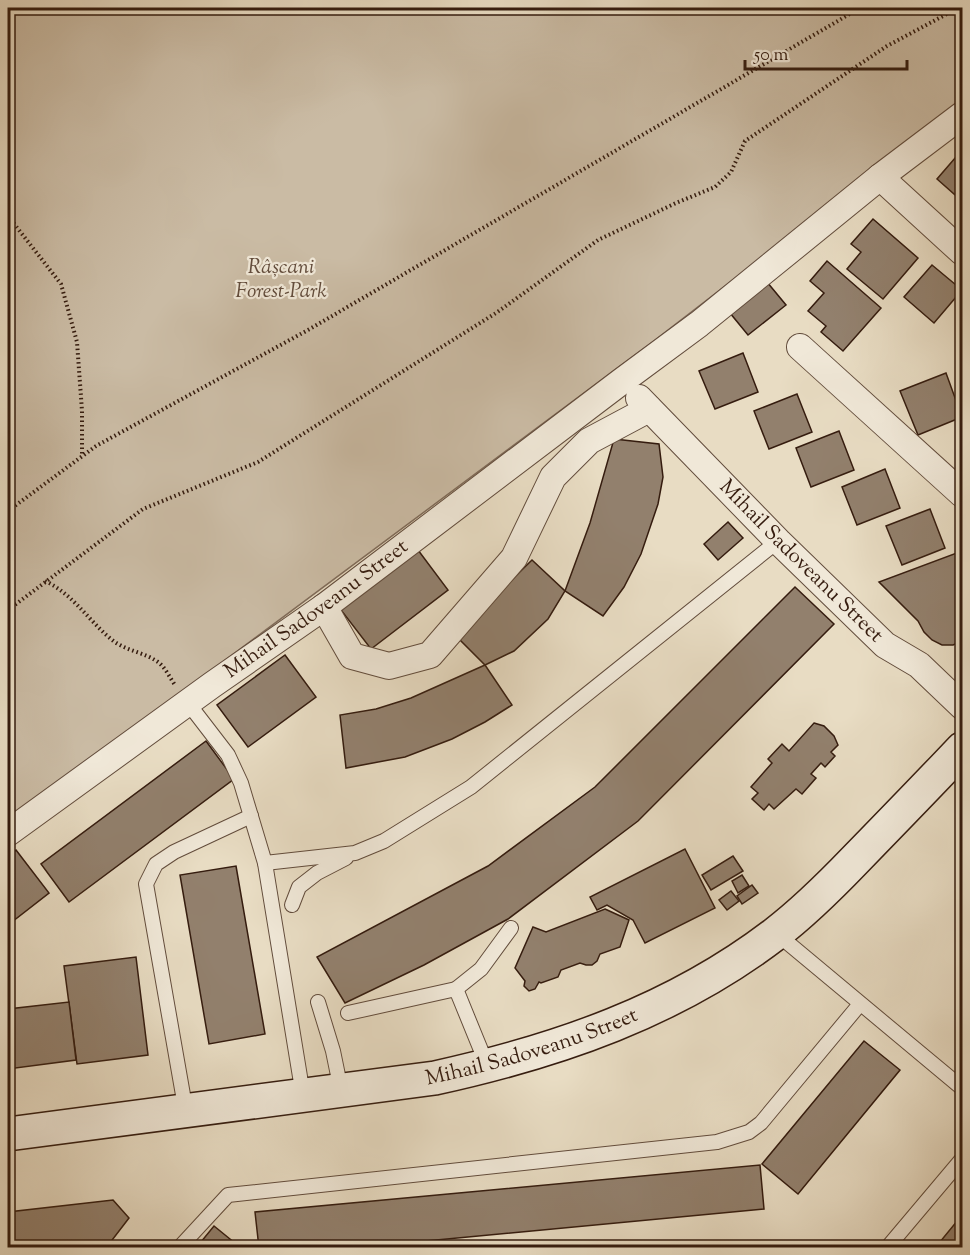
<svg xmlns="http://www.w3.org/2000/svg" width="970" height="1255" font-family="'Sorts Mill Goudy',serif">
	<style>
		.green { fill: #cabba4; stroke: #806c5a; stroke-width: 1.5 }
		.building { fill: #92806d; stroke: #351c0f; stroke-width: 1.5 }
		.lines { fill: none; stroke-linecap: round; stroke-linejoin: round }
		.service-casing { stroke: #624c3c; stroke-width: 16 }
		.minor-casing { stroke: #624c3c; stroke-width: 28 }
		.secondary-casing { stroke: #351c0f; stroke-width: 36 }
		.path { stroke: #351c0f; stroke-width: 4; stroke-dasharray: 1.5 3; stroke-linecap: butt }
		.service { stroke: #f0e8d8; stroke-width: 14 }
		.minor { stroke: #f0e8d8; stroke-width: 26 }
		.secondary { stroke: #f0e8d8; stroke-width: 33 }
		.labels { text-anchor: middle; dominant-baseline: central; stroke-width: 4.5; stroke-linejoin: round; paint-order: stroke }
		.park-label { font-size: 21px; font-style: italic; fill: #624c3c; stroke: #f0e8d8 }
		.street-label { font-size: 21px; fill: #351c0f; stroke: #f0e8d8 }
	</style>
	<rect width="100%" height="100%" fill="#e8dcc3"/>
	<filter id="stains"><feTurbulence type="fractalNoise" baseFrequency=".00333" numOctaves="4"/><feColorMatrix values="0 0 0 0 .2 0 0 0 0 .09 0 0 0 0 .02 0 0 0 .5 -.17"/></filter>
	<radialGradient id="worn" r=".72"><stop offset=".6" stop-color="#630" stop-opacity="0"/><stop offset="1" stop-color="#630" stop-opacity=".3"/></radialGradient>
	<polygon class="green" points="8,8 962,8 962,103 655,340 8,822"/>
	<g class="building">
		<polygon points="962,150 962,201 937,179"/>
		<polygon points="873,219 918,258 883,299 847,269 861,252 851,244"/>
		<polygon points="827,261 881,308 843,351 821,332 826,326 808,311 824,293 810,281"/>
		<polygon points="932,265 962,290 934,323 904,297"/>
		<polygon points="767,282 786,305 748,335 730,313"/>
		<polygon points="743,353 758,392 715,409 699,371"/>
		<polygon points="946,373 962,417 918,435 900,391"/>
		<polygon points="797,394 812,432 769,449 754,411"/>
		<polygon points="839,431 854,470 811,487 796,448"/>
		<polygon points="614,439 659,444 663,477 658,504 641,554 624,587 603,616 565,591 590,523"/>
		<polygon points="885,469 900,508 857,525 842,487"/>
		<polygon points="930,509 945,548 902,565 886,526"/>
		<polygon points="728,522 743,538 718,560 704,544"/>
		<polygon points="418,550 448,590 371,649 341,610"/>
		<polygon points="962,551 962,641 953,645 942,645 932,640 924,632 918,621 879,582"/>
		<polygon points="532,560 565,591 548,619 514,651 485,665 455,635"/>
		<polygon points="795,587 834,624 638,821 508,919 424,965 345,1003 317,957 488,866 595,787"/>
		<polygon points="285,655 316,697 248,747 217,705"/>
		<polygon points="485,665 512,705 485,722 452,739 405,757 346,768 340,715 376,709 411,698"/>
		<polygon points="814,723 824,726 834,736 838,745 831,752 835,756 825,767 821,763 811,774 816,778 802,794 796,789 774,809 769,804 764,810 752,799 758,793 751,787 772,763 768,759 782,744 789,751"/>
		<polygon points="206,741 234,779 69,902 41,864"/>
		<polygon points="685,849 715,908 645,943 633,920 607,905 597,910 590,897"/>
		<polygon points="16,850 49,893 8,925 8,857"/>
		<polygon points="733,856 743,871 711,890 702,875"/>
		<polygon points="236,866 265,1034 209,1044 180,875"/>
		<polygon points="742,875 749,886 738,893 732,881"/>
		<polygon points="752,885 758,893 742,904 737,896"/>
		<polygon points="731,891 739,901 727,910 719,900"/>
		<polygon points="605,909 629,920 620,947 600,954 597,961 592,965 586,965 580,963 561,970 558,977 541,983 539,982 535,989 529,991 524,986 525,981 515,968 533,927 546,932"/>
		<polygon points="136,957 148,1055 77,1064 64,966"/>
		<polygon points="69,1002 76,1060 8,1069 8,1009"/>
		<polygon points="864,1041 900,1070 798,1194 762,1164"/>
		<polygon points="760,1165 764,1209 352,1248 259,1248 255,1212"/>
		<polygon points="113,1200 129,1218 106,1248 8,1248 8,1212"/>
		<polygon points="962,1215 962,1248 935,1248"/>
		<polygon points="214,1226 241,1248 196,1248"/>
	</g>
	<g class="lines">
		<g class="service-casing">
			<g id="service">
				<polyline points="188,703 228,755 241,783 265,863 303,1095"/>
				<polyline points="265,863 355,853 384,841 471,787 778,541"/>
				<polyline points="292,905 299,887 317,873 346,858"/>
				<polyline points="776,933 962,1088"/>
				<polyline points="456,989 481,969 511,928"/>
				<polyline points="318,1002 333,1051 341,1090"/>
				<polyline points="348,1013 456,989 487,1065"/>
				<polyline points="186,1112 146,884 156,864 174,852 251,816"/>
				<polyline points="179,1248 228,1195 717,1142 749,1132 761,1123 860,1004"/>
				<polyline points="887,1248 962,1159"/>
			</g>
		</g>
		<g class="minor-casing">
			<g id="minor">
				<polyline points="880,177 962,252"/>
				<polyline points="800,347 962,494"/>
				<path id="s1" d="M639,398L778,541L885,645L919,665L962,706"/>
				<polyline points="324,607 352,656 389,666 430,655 514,558 553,477 589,441 649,409"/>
				<path id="s2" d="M8,833L212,685L324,607L622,381L699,324L880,177L962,115"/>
			</g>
		</g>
		<g class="secondary-casing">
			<g id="secondary">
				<path id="s3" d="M8,1134L435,1078C558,1051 674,1011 775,934C804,912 830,886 855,860C891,823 927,786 962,749"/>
			</g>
		</g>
		<g class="path">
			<polyline points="8,216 61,284 77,342 82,411 82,456"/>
			<polyline points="8,511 96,446 308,330 860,8"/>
			<path d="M45,581C73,594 88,620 111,639C125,651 144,652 158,662C165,667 170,678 175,685"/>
			<polyline points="8,610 143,509 258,462 496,313 598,240 676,203 715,187 731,172 745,141 887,46 958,8"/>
		</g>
		<use href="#service" class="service"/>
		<use href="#minor" class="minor"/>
		<use href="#secondary" class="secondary"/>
	</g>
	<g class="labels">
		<g class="park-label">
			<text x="281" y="268">Râșcani<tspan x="281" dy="24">Forest-Park</tspan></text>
		</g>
		<g class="street-label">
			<text stroke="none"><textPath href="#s1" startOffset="230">Mihail Sadoveanu Street</textPath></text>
			<text stroke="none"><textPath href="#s2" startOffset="381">Mihail Sadoveanu Street</textPath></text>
			<text stroke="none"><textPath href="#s3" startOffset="532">Mihail Sadoveanu Street</textPath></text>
		</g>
	</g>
	<rect width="970" height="1255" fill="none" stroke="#e8dcc3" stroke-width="30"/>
	<rect x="9" y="9" width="952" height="1237" fill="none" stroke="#351c0f" stroke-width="3"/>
	<rect x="15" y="15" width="940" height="1225" fill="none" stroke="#351c0f" stroke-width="1.5"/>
	<path d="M745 60v9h162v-9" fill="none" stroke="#351c0f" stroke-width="3"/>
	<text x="754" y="60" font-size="18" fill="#351c0f" stroke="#f0e8d8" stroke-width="4.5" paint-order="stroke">50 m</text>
	<rect width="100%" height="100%" filter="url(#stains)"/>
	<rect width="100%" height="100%" fill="url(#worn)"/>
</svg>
